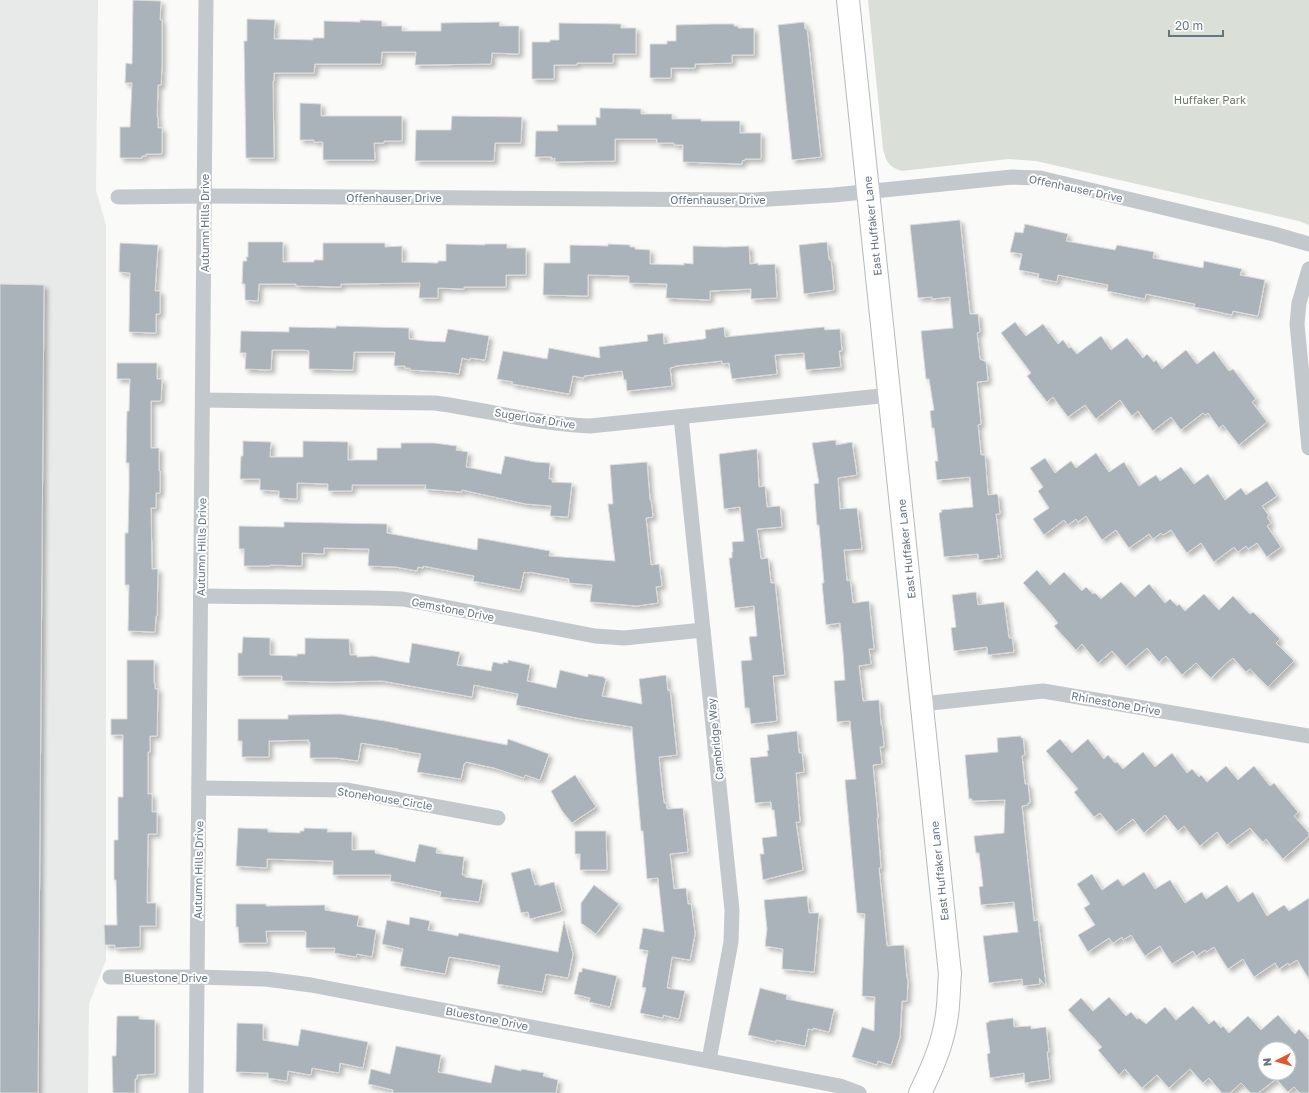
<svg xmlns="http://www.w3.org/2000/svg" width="1309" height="1093" font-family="'Golos Text',sans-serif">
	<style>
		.built { fill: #e8e9e9 }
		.green { fill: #dadfd7 }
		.building { fill: #aab3b9; stroke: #dcdcda; fill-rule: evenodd; filter: url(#shadow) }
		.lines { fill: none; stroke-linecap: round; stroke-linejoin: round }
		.secondary-casing { stroke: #b3babf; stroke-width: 24 }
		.street { stroke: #c3c8cc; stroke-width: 15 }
		.secondary { stroke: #fff; stroke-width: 22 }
		.labels { text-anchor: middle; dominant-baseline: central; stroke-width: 4; stroke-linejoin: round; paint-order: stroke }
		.park-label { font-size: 11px; fill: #687a64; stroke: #fff }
		.street-label { font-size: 11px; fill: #657683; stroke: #fff }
	</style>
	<defs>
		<filter id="shadow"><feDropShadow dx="3.5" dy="3.5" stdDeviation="2" flood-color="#0004"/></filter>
	</defs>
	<rect width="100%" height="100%" fill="#fafaf8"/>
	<polygon class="built" points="0,0 98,0 96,190 106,225 106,960 89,1004 88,1093 0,1093"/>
	<path class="green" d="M868,0H1309V225L1299,221L1036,161L1008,159L902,171C889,167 886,162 883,148Z"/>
	<g class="building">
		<polygon points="133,0 161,1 160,20 162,20 162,65 161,85 158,85 157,117 158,117 158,128 162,128 162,154 146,154 146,156 142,156 142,158 120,158 120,127 130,127 132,83 125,83 126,63 132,64"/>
		<polygon points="247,19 275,20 274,39 313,40 313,38 324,38 324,21 360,22 360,20 382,21 382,26 402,26 402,31 441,31 441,23 500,22 499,26 519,26 519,54 492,53 491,64 415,65 416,52 382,52 381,64 315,64 314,73 274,73 274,81 273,81 274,158 246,158 244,41 247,41"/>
		<polygon points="804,22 805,29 807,29 821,157 792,160 778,25"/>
		<polygon points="559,23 621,24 621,28 636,28 636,54 613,54 613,63 577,63 577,65 554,65 554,79 532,79 532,42 550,42 550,40 559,40"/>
		<polygon points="712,24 734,24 734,26 738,26 738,28 754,28 754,55 732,55 732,63 695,64 695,68 671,68 671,78 650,78 650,44 667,44 667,41 676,41 676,25"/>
		<polygon points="300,103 321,104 321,116 402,116 402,141 384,141 384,143 374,143 375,160 323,160 323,142 314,142 314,140 300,140"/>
		<polygon points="600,108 641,109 641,114 672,114 672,119 701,119 701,121 740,121 740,133 761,133 761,159 745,159 745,160 742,161 742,164 683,162 683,145 674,145 674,143 657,143 657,139 615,139 615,161 555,162 555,158 551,159 552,157 535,157 536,131 558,131 557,125 596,125 596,117 600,118"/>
		<polygon points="452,116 522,117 521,143 495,143 494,161 415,161 416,130 451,130"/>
		<polygon points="960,220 970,314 978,314 980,332 977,333 980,359 986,362 988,381 977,382 981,424 978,425 981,455 985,455 988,495 997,494 998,496 1000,514 996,514 1001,558 998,555 998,558 979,560 978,554 944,557 939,513 942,512 941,510 973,507 970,477 937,480 935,461 938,461 934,428 932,428 930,411 934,410 929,379 926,379 921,331 953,328 950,297 932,299 932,297 918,298 910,225"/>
		<polygon points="1025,224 1068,234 1066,241 1115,250 1117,245 1154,252 1153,258 1203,268 1204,261 1242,269 1240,275 1265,280 1258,316 1233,311 1232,315 1210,310 1194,307 1195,304 1146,294 1145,299 1107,291 1108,285 1058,275 1057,282 1038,278 1039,274 1019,270 1022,254 1010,252 1015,232 1023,233"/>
		<polygon points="248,242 283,242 283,262 314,262 314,260 323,260 323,243 385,243 385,247 402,246 402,262 438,263 438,261 446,261 446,244 485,245 485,244 507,244 507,248 526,248 526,275 506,275 506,287 464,287 464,289 438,288 438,298 419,298 420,283 341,284 341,287 296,286 296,284 259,284 258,301 245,300 245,284 242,284 243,261 247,261 246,257 248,257"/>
		<polygon points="827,242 829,260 831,260 834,290 804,294 799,245"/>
		<polygon points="120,243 158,245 155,291 160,291 160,314 156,314 156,333 129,332 130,273 119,272"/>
		<polygon points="608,244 630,245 630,247 635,247 635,249 650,250 650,264 684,265 684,263 693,264 693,246 725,247 749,246 750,264 758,263 758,265 775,264 777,298 751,299 751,289 710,291 710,300 666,298 667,284 629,283 629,276 588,275 588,296 543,295 544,263 570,263 570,245 608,246"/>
		<polygon points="0,284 44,285 38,1093 0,1093"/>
		<polygon points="1015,322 1026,336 1043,324 1058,344 1063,340 1069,348 1071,347 1077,354 1101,336 1111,350 1127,338 1143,358 1147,354 1154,362 1156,360 1162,369 1186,350 1197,364 1214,351 1229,371 1233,369 1256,399 1252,402 1267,422 1239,445 1223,425 1219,428 1208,413 1205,415 1203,413 1181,430 1171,417 1153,431 1138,411 1132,416 1120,400 1096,419 1085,405 1068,417 1053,397 1047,402 1027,376 1031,373 1001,333"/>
		<polygon points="336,326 409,328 409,339 426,341 445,342 448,329 489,336 485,360 470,358 470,360 462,358 459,374 444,372 410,370 410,368 405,368 405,366 394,366 395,352 354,352 353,370 309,369 309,351 304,350 272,350 271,370 245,369 246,353 240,353 241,331 289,332 289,327 336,328"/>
		<polygon points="724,327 725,337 824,327 825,330 840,329 842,351 839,351 841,367 806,370 804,353 775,355 777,374 732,379 729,363 722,364 722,361 675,366 675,367 670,368 672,386 627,391 626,380 624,380 622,371 584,376 584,378 573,376 569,394 512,384 513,382 497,379 503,351 547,359 549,348 600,358 599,347 648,341 647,335 663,333 664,344 704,339 706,338 705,330"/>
		<polygon points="117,363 157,363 157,379 162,379 161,401 151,401 151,448 159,448 159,471 160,471 160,493 156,493 156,508 151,508 152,569 158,569 157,616 156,616 155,632 128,631 129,585 125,585 125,533 128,533 129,492 129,463 126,463 127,411 129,411 130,379 117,379"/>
		<polygon points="836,440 836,445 852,442 857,475 838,478 840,509 857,508 862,549 844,550 847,581 850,580 853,603 869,601 874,649 869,649 871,664 859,666 863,701 879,700 881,725 882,725 884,747 880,747 882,764 873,765 878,818 877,818 881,868 879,868 887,946 904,945 907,979 908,979 907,1001 902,1001 900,1037 891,1065 878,1061 877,1065 852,1057 862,1027 874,1031 875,997 862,996 865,914 857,913 845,780 856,779 850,721 837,722 834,681 845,680 843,652 840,623 826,625 822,583 824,583 819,525 817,525 814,484 819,483 812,443"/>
		<polygon points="243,441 271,442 270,457 303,457 303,441 348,442 348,460 377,460 377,448 401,448 401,443 434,443 457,446 456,450 468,452 466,467 501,474 505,456 535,462 550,463 549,479 552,479 552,482 572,483 568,517 550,516 551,506 526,504 462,490 462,492 425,489 426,485 352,485 352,491 328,491 328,484 297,483 297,499 279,498 279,491 260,490 260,479 240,479 241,456 243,456"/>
		<polygon points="757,449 759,487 765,486 767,507 780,506 782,527 757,529 761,559 768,558 771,583 775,583 785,675 773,676 777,721 751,724 749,708 745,708 741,661 752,660 749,637 757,636 754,606 735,608 729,558 732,558 732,552 733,552 732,542 744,541 740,507 724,509 719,454"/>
		<polygon points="1096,453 1109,472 1124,462 1139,486 1156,475 1160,481 1181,467 1194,484 1208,474 1225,500 1241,488 1246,495 1267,481 1277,496 1262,506 1269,516 1267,517 1271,523 1267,526 1281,547 1267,557 1257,543 1248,549 1246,546 1238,552 1234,547 1214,562 1201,543 1187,553 1171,530 1163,535 1161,533 1153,539 1149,534 1129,548 1116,530 1102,540 1086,516 1078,522 1076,519 1068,525 1064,520 1044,535 1033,519 1049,508 1038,491 1043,487 1030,468 1045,458 1055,473 1071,461 1076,468"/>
		<polygon points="647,462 650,500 651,500 653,517 646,518 651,565 659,564 662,586 656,587 658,603 637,606 590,602 592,585 569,583 569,579 529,572 529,573 524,572 520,590 473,581 474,576 423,566 423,568 418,567 417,571 396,567 368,566 369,549 324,548 324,554 302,553 302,566 270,565 270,566 244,566 244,549 239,549 239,526 284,527 284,522 387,524 387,533 477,550 478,538 550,551 549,556 615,561 608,504 613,504 610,465"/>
		<polygon points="1037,570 1050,585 1064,572 1082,591 1086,587 1093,594 1095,593 1101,599 1121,582 1135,597 1149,584 1165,603 1170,599 1177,606 1179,604 1185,611 1204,594 1219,610 1233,596 1250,614 1253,612 1280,639 1276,643 1294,661 1268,687 1250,669 1246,672 1233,658 1231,660 1230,660 1211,678 1196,663 1182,675 1166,656 1159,662 1147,648 1126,666 1112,651 1098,663 1082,644 1076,650 1054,626 1058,623 1050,613 1023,583"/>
		<polygon points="976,592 978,605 1004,602 1009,638 1012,638 1014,652 988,655 987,647 954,651 951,628 956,627 952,595"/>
		<polygon points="243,637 270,638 270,655 297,656 297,654 305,654 305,638 349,639 350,655 357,655 357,657 373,656 409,663 412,643 460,652 457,665 491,671 493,662 503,664 503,662 508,663 508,660 530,665 527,681 556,688 560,670 588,677 588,674 604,677 604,678 606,679 602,696 642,704 639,679 666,675 668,691 670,690 677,755 659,757 662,787 664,803 666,803 667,809 683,808 688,852 670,854 674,889 686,888 688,904 691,904 695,934 690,960 672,957 667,988 685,991 679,1019 663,1015 663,1018 640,1013 646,988 642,987 648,951 639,949 643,928 664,932 658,878 647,879 643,831 641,831 632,727 576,718 516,705 518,694 474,685 472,697 382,681 333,682 282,681 282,676 238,676 238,653 242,653"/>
		<polygon points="127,660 154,660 154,683 155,683 155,689 158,689 157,736 150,736 150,752 148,752 148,794 152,794 152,812 157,812 157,834 148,834 147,903 156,903 156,926 140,926 140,947 115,948 115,945 105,945 104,925 117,925 116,880 114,880 114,840 118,840 118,797 123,797 123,735 111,735 111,719 127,719"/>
		<polygon points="340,714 385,721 507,745 508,739 549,754 540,780 525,775 524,778 494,768 466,762 465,764 464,764 461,779 417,772 421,754 398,750 398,749 361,743 358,761 337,758 310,758 310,742 308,742 309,740 269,741 269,757 242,757 242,741 238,741 238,719 288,719 288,715"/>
		<polygon points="797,731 799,753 802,753 804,772 796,773 800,822 796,822 803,870 763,880 760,854 764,854 762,838 777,836 774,810 772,810 771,802 755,803 750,758 768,756 767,751 769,750 767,735"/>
		<polygon points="1021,736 1021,738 1023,738 1025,755 1022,756 1025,784 1028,784 1030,803 1028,803 1028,805 1022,806 1034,921 1038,920 1046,986 1039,978 1040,984 1023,986 1022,979 989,983 983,936 1018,932 1014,902 981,905 979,887 983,886 979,853 976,853 974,836 1004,833 1005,800 972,801 972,799 969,799 965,755 998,752 997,738"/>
		<polygon points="1060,739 1072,753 1088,739 1104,759 1108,755 1115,763 1117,762 1123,769 1143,752 1155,767 1172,753 1187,773 1192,769 1199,777 1201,775 1207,782 1226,766 1238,780 1254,766 1270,786 1274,783 1298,812 1294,816 1309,833 1309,836 1283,859 1266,839 1263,842 1250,828 1227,845 1217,832 1200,846 1184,826 1178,831 1165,815 1144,833 1133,819 1116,832 1100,813 1094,817 1074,792 1078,789 1046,751"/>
		<polygon points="575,775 596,807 572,823 562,811 551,791"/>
		<polygon points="238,828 268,829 268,832 300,833 300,831 304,831 304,828 328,829 327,832 352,832 352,850 375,850 375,853 415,862 419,844 437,848 436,853 464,857 462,875 465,875 465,877 483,880 479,902 440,897 441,892 390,881 391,875 333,875 333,861 267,859 267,868 236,866"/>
		<polygon points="575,831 606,831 607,870 580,870 580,854 575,854"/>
		<polygon points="530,868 535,885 539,884 539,886 554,882 562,911 530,919 528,912 521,913 511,873"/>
		<polygon points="1144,872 1155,889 1170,880 1185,903 1202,892 1206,899 1227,885 1238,902 1253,892 1267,916 1284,905 1289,911 1309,898 1309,979 1297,960 1289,965 1288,963 1279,969 1275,963 1254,977 1243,959 1228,969 1214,947 1206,952 1205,950 1196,956 1193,951 1172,964 1160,946 1145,956 1131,935 1123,940 1122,937 1113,943 1109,938 1088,952 1078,935 1095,925 1084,908 1090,904 1077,884 1092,874 1102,890 1118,879 1123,886"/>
		<polygon points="594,885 619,904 596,934 581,923 581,903"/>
		<polygon points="807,896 809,913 819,913 814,972 782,969 783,949 765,946 767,929 764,900"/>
		<polygon points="236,904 266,904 266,906 325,905 325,910 359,916 357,926 376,930 372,957 357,954 356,957 334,953 335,948 306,948 306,932 305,932 304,931 266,931 267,943 239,943 238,927 236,927"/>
		<polygon points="410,917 430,921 428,930 458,936 459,933 558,952 564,921 573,954 568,978 546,974 542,992 497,984 500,966 474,961 449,957 445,974 400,966 403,949 382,944 387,920 409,925"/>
		<polygon points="582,968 617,976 610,1007 589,1002 590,998 574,994 579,972 582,972"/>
		<polygon points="760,988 787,995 786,999 834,1009 829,1032 813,1028 813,1030 808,1029 805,1046 776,1040 776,1042 748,1035"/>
		<path d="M1109,997L1126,1016L1131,1012L1137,1019L1139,1018L1146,1024L1165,1007L1176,1020L1193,1006L1209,1024L1214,1020L1221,1028L1223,1026L1229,1033L1248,1016L1261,1030L1278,1015L1295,1034L1299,1029L1309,1040V1093H1300L1294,1087L1288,1092L1276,1079L1258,1093H1251L1241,1083L1230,1093H1222L1209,1078L1203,1083L1190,1069L1169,1088L1157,1075L1142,1088L1125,1069L1119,1075L1098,1050L1102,1047L1068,1010L1081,998L1093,1011ZM1265,1049H1289V1073H1265Z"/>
		<polygon points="117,1016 139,1016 139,1019 155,1020 155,1074 137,1075 137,1079 135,1079 135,1093 113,1093 112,1056 116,1056"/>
		<polygon points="1013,1018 1014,1027 1031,1026 1031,1029 1046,1027 1049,1052 1047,1052 1050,1079 1025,1083 1024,1073 990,1078 987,1054 990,1053 986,1023 989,1022 989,1021"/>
		<polygon points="237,1023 263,1024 263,1040 298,1046 301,1029 368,1042 363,1068 340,1063 339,1073 312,1068 311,1075 288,1071 287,1081 268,1078 268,1073 236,1072"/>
		<polygon points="396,1046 441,1055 438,1072 491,1083 495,1065 521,1071 521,1069 544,1073 543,1076 558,1080 556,1093 393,1093 393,1090 368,1084 371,1069 390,1074"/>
	</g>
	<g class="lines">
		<g class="secondary-casing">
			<path id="secondary" d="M848,0L950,974C949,984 949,995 948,1005C946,1036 934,1065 920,1093"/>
		</g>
		<g class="street">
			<polyline points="118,197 205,196 754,200 834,195 1012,177 1040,178 1274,234 1309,244"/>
			<polyline points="1309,269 1299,303 1297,324 1309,448"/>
			<path d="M203,400L435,403C487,410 538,424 590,426L890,395"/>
			<polyline points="681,417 732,910 731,942 709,1060"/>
			<polyline points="201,596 372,598 403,599 595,636 624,638 703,630"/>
			<polyline points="922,704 1043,691 1309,736"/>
			<polyline points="199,788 346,790 498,818"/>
			<polyline points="110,977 197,977 266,979 311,985 840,1086 859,1093"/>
			<polyline points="196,1093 206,0"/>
		</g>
		<use href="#secondary" class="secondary"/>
	</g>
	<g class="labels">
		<g class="park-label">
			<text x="1210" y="99">Huffaker Park</text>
		</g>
		<g class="street-label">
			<text transform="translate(1076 188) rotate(12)">Offenhauser Drive</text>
			<text x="394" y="197">Offenhauser Drive</text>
			<text x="718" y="199">Offenhauser Drive</text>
			<text transform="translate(204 223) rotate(-90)">Autumn Hills Drive</text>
			<text transform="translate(872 226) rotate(-96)">East Huffaker Lane</text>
			<text transform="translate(535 418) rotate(9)">Sugerloaf Drive</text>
			<text transform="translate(201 547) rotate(-89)">Autumn Hills Drive</text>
			<text transform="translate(906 549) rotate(-96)">East Huffaker Lane</text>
			<text transform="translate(453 609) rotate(11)">Gemstone Drive</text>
			<text transform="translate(1116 703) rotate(10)">Rhinestone Drive</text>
			<text transform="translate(715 739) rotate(-96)">Cambridge Way</text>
			<text transform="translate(385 798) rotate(9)">Stonehouse Circle</text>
			<text transform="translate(198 870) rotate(-89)">Autumn Hills Drive</text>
			<text transform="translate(939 871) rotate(-96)">East Huffaker Lane</text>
			<text x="166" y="977">Bluestone Drive</text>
			<text transform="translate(487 1018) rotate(11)">Bluestone Drive</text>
		</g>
	</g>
	<g transform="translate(1277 1061) rotate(264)"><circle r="19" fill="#ffffff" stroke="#c1c8cd"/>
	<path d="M0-3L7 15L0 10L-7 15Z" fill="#e4572e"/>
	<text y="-6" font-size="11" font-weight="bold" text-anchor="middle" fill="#657683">N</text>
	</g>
	<path d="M1169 30v6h54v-6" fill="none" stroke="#657683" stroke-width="2"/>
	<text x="1175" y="30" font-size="12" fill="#657683" stroke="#ffffff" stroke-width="3" paint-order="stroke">20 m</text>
</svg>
